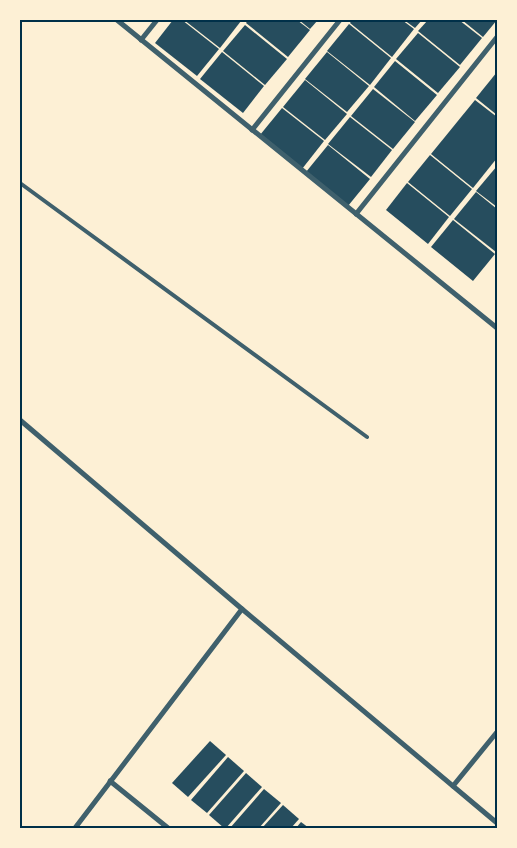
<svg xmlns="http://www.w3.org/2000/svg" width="517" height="848" font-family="'Roboto Serif',serif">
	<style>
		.building { fill: #264d5e }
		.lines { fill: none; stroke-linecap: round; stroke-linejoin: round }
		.service { stroke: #3f606c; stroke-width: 4 }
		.minor { stroke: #3f606c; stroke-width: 5 }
		.neatline { fill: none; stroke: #003049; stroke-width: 2 }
	</style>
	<rect width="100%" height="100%" fill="#fdf0d5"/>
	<g class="building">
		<polygon points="173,20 182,20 219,49 197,76 155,43"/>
		<polygon points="184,20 239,20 241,21 220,48"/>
		<polygon points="248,20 297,20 310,30 288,57 246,23"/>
		<polygon points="299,20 318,20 310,29"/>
		<polygon points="352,20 402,20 414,29 392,57 350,23"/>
		<polygon points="404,20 422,20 415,28"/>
		<polygon points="428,20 459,20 482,38 460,65 418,31"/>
		<polygon points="462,20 497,20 483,37"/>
		<polygon points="349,24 391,58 370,85 327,51"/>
		<polygon points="245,25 287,59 265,85 223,51"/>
		<polygon points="418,33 460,67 438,93 396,59"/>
		<polygon points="222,52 264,86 243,113 200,79"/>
		<polygon points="327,52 369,86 347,112 305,79"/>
		<polygon points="395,61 437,95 415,121 374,87"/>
		<polygon points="497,72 497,115 476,98"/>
		<polygon points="305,80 347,114 325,140 283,107"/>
		<polygon points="373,89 415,122 393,149 351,116"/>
		<polygon points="475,100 497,117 497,158 473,188 431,154"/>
		<polygon points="282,108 324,141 302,169 260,135"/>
		<polygon points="350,117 392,150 371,177 328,144"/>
		<polygon points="328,145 370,179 348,206 306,172"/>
		<polygon points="430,155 472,189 450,216 408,182"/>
		<polygon points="497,166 497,207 476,191"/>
		<polygon points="407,183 449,217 428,244 386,210"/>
		<polygon points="476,192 497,209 497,251 496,252 454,219"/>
		<polygon points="453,220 495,254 473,281 431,247"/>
		<polygon points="210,741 226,755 188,797 172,783"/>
		<polygon points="228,757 244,771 207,813 191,800"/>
		<polygon points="246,773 262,787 226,828 224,828 209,815"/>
		<polygon points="264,789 281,803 259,828 230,828"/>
		<polygon points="283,805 299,819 291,828 262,828"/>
		<polygon points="301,822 309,828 296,828"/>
	</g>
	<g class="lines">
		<polyline class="service" points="20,183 367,437"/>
		<g class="minor">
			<polyline points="117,20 497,328"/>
			<polyline points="141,40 157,20"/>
			<polyline points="252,130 340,20"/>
			<polyline points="356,214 497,37"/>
			<polyline points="20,420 242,609 497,823"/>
			<polyline points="110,781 168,828"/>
			<polyline points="453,786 497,732"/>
			<polyline points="75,828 242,609"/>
		</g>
	</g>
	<rect width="517" height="848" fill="none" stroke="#fdf0d5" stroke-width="42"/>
	<rect x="21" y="21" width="475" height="806" class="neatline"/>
</svg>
